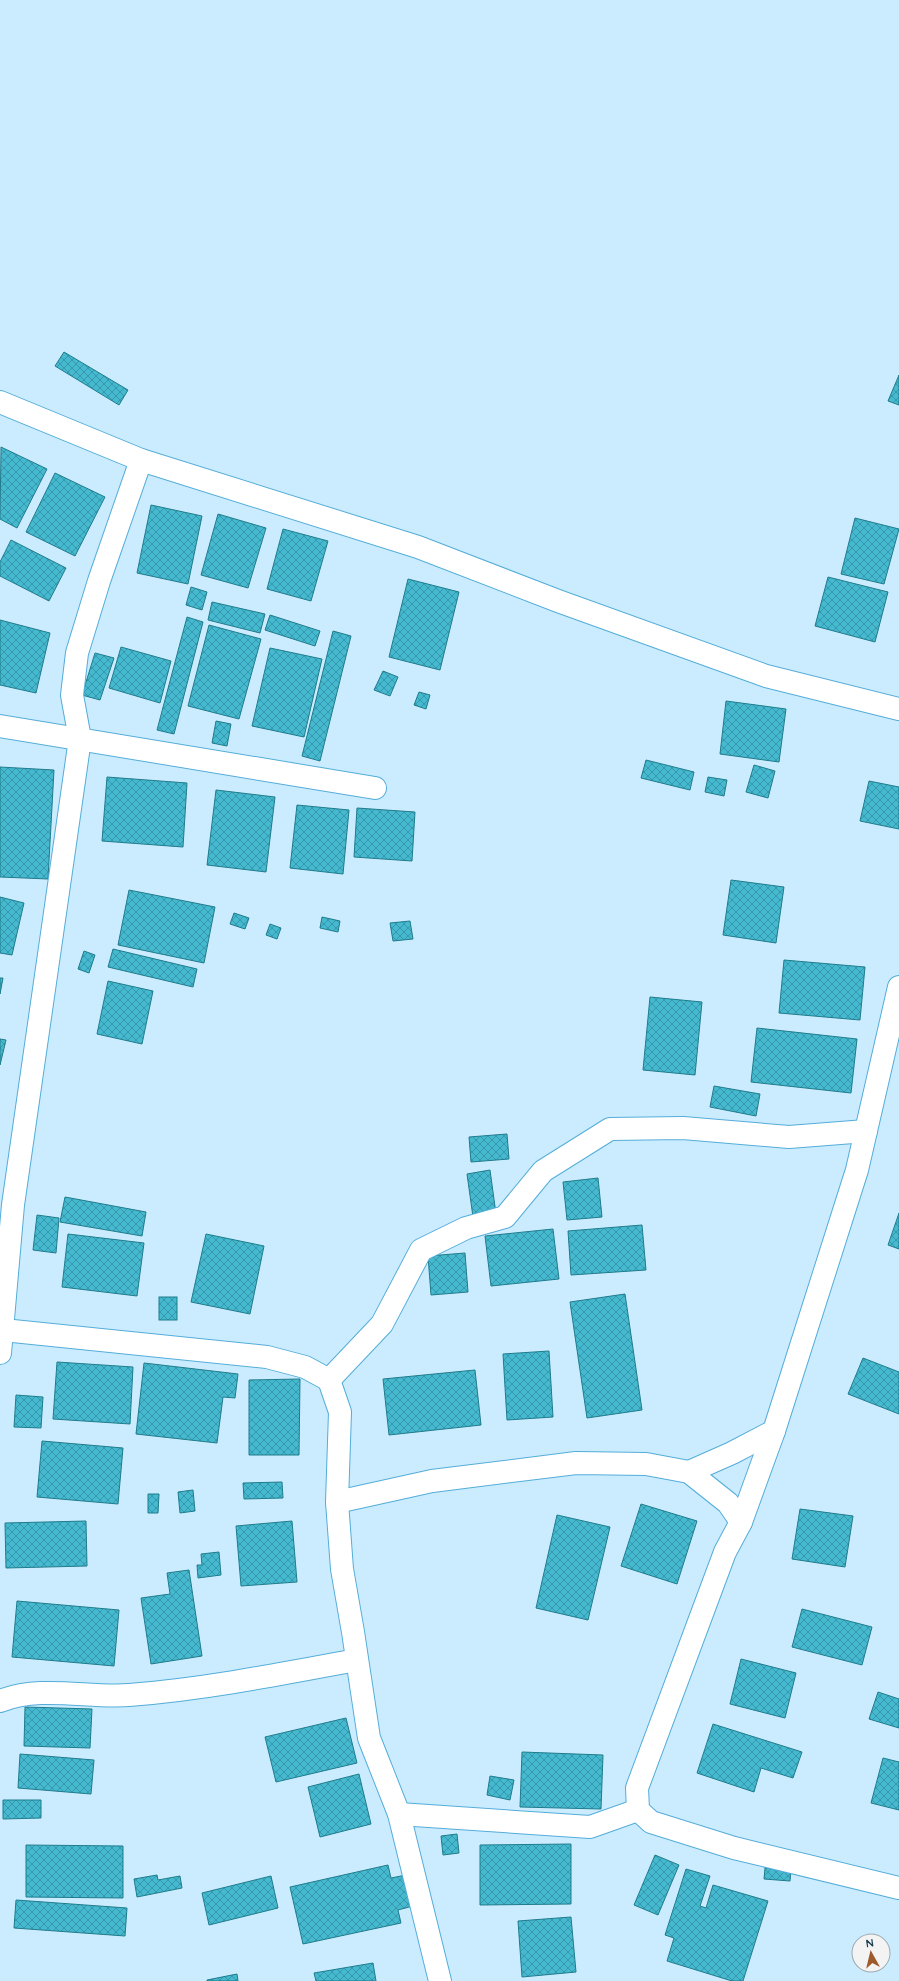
<svg xmlns="http://www.w3.org/2000/svg" width="899" height="1981" font-family="Quicksand,sans-serif">
	<style>
		.building { fill: url(#building-cross-hatch); stroke: #1f7c8c }
		.lines { fill: none; stroke-linecap: round; stroke-linejoin: round }
		.minor-casing { stroke: #54add9; stroke-width: 24 }
		.minor { stroke: #fff; stroke-width: 22 }
	</style>
	<defs>
		<pattern id="building-cross-hatch" width="8" height="8" patternUnits="userSpaceOnUse"><rect width="8" height="8" fill="#44b9cf"/><path d="M0 0l8 8M0 8l8-8" fill="none" stroke="#3898ab"/></pattern>
	</defs>
	<rect width="100%" height="100%" fill="#cbecff"/>
	<g class="building">
		<polygon points="64,352 128,390 119,405 55,366"/>
		<polygon points="899,375 899,405 888,401"/>
		<polygon points="1,447 47,469 17,528 0,519"/>
		<polygon points="55,473 105,497 75,556 26,532"/>
		<polygon points="151,505 202,516 188,584 137,573"/>
		<polygon points="218,514 266,528 248,588 201,575"/>
		<polygon points="855,518 899,529 884,584 841,574"/>
		<polygon points="283,529 328,541 311,601 267,589"/>
		<polygon points="11,540 66,568 49,601 0,576 0,562"/>
		<polygon points="828,577 888,592 875,642 815,626"/>
		<polygon points="408,579 459,592 440,670 389,657"/>
		<polygon points="191,587 207,592 202,610 186,605"/>
		<polygon points="212,602 265,614 260,633 208,620"/>
		<polygon points="270,615 320,631 315,646 265,630"/>
		<polygon points="187,617 203,622 174,734 157,730"/>
		<polygon points="0,620 50,633 36,693 0,685"/>
		<polygon points="209,625 261,639 239,719 188,706"/>
		<polygon points="333,631 351,636 320,761 302,756"/>
		<polygon points="121,647 171,661 160,703 109,688"/>
		<polygon points="270,648 322,659 304,737 252,726"/>
		<polygon points="95,653 114,658 100,700 82,695"/>
		<polygon points="383,671 398,677 390,696 374,690"/>
		<polygon points="419,692 430,695 426,709 414,705"/>
		<polygon points="726,701 786,709 779,762 720,754"/>
		<polygon points="216,721 231,724 227,746 212,743"/>
		<polygon points="646,760 694,772 690,790 641,778"/>
		<polygon points="754,765 775,771 768,798 746,792"/>
		<polygon points="0,767 54,770 48,879 0,877"/>
		<polygon points="107,777 187,783 183,847 102,841"/>
		<polygon points="708,777 727,780 724,796 705,792"/>
		<polygon points="869,781 899,787 899,829 860,821"/>
		<polygon points="216,790 275,797 266,872 207,865"/>
		<polygon points="297,805 349,810 343,874 290,868"/>
		<polygon points="357,808 415,812 412,861 354,857"/>
		<polygon points="731,880 784,887 776,943 723,935"/>
		<polygon points="129,890 215,907 204,963 118,945"/>
		<polygon points="0,897 24,903 12,955 0,953"/>
		<polygon points="234,913 249,918 245,929 230,924"/>
		<polygon points="322,917 340,921 338,932 320,928"/>
		<polygon points="410,921 413,939 393,941 390,923"/>
		<polygon points="270,924 281,928 277,939 266,935"/>
		<polygon points="113,949 197,969 193,987 108,967"/>
		<polygon points="84,951 95,955 89,973 78,969"/>
		<polygon points="784,960 865,967 860,1020 779,1013"/>
		<polygon points="0,978 3,978 0,994"/>
		<polygon points="108,981 153,991 142,1044 97,1034"/>
		<polygon points="650,997 702,1002 695,1075 643,1070"/>
		<polygon points="757,1028 857,1039 851,1093 751,1082"/>
		<polygon points="0,1039 6,1040 0,1065"/>
		<polygon points="714,1086 760,1094 756,1116 710,1107"/>
		<polygon points="507,1134 509,1159 471,1162 469,1137"/>
		<polygon points="490,1170 496,1214 473,1217 467,1174"/>
		<polygon points="598,1178 602,1217 567,1220 563,1182"/>
		<polygon points="65,1197 146,1212 142,1236 60,1222"/>
		<polygon points="899,1213 899,1249 888,1245"/>
		<polygon points="37,1215 59,1218 56,1253 33,1250"/>
		<polygon points="642,1225 646,1270 571,1275 568,1231"/>
		<polygon points="553,1229 559,1279 491,1286 485,1236"/>
		<polygon points="68,1234 144,1243 137,1296 62,1287"/>
		<polygon points="206,1234 264,1246 250,1314 191,1302"/>
		<polygon points="465,1253 468,1292 431,1295 428,1256"/>
		<polygon points="625,1294 642,1410 587,1418 570,1302"/>
		<rect x="159" y="1297" width="18" height="23"/>
		<polygon points="549,1351 553,1417 507,1420 503,1354"/>
		<polygon points="863,1358 899,1372 899,1414 848,1394"/>
		<polygon points="57,1362 133,1367 130,1424 53,1419"/>
		<polygon points="144,1363 238,1374 235,1398 223,1397 217,1443 136,1434"/>
		<polygon points="475,1370 481,1425 389,1435 383,1379"/>
		<polygon points="300,1379 299,1455 249,1455 249,1380"/>
		<polygon points="16,1395 43,1397 41,1428 14,1427"/>
		<polygon points="42,1441 123,1448 118,1504 37,1497"/>
		<polygon points="282,1482 283,1498 244,1499 243,1483"/>
		<polygon points="193,1490 195,1511 180,1513 178,1492"/>
		<polygon points="148,1494 159,1494 158,1513 148,1513"/>
		<polygon points="641,1504 697,1521 677,1584 621,1566"/>
		<polygon points="800,1509 853,1516 845,1567 792,1559"/>
		<polygon points="557,1515 610,1527 588,1620 536,1608"/>
		<polygon points="86,1521 87,1566 6,1568 5,1523"/>
		<polygon points="292,1521 297,1582 241,1586 236,1526"/>
		<polygon points="219,1552 221,1575 198,1578 197,1565 202,1565 201,1554"/>
		<polygon points="189,1570 202,1656 151,1664 141,1598 170,1594 167,1573"/>
		<polygon points="17,1601 119,1610 114,1666 12,1657"/>
		<polygon points="802,1609 872,1627 862,1665 792,1647"/>
		<polygon points="741,1659 796,1673 785,1718 730,1704"/>
		<polygon points="878,1692 899,1699 899,1728 869,1719"/>
		<polygon points="25,1707 92,1709 90,1748 24,1746"/>
		<polygon points="346,1718 357,1763 276,1782 265,1737"/>
		<polygon points="713,1724 802,1752 793,1778 761,1768 754,1792 697,1773"/>
		<polygon points="522,1752 603,1755 601,1809 520,1807"/>
		<polygon points="20,1754 94,1760 91,1794 18,1788"/>
		<polygon points="883,1758 899,1762 899,1810 871,1803"/>
		<polygon points="359,1774 371,1824 320,1837 308,1787"/>
		<polygon points="490,1776 514,1780 510,1800 487,1795"/>
		<polygon points="3,1800 41,1800 41,1818 3,1819"/>
		<polygon points="457,1834 459,1853 443,1855 441,1836"/>
		<polygon points="571,1844 571,1904 480,1905 480,1845"/>
		<polygon points="26,1845 123,1846 123,1898 26,1897"/>
		<polygon points="655,1855 679,1865 658,1915 634,1905"/>
		<polygon points="388,1865 391,1878 406,1875 413,1906 398,1910 401,1923 303,1944 290,1887"/>
		<polygon points="765,1868 791,1870 790,1881 764,1879"/>
		<polygon points="686,1869 710,1876 700,1906 706,1908 713,1885 768,1901 743,1981 732,1981 667,1961 674,1938 665,1935"/>
		<polygon points="157,1875 158,1880 180,1876 182,1888 137,1897 134,1879"/>
		<polygon points="271,1876 278,1908 209,1925 202,1893"/>
		<polygon points="16,1900 127,1908 125,1936 14,1928"/>
		<polygon points="571,1917 576,1972 522,1977 518,1921"/>
		<polygon points="373,1963 376,1981 316,1981 314,1973"/>
		<polygon points="237,1974 238,1981 207,1981 207,1980"/>
	</g>
	<g class="lines">
		<g class="minor-casing">
			<g id="minor">
				<polyline points="0,402 141,460 418,547 558,601 766,676 899,709"/>
				<polyline points="0,726 375,788"/>
				<polyline points="3,1330 267,1357 305,1367 329,1380 340,1412 337,1502 342,1569 353,1632 369,1738 399,1814 440,1981"/>
				<polyline points="0,1353 13,1205 80,739 72,695 77,653 99,581 141,460"/>
				<polyline points="329,1380 382,1324 421,1250 466,1228 505,1217 543,1171 610,1129 683,1128 789,1137 866,1131"/>
				<polyline points="689,1472 732,1453 774,1431 857,1170 899,987"/>
				<polyline points="337,1502 432,1481 576,1463 646,1464 689,1472 728,1503 741,1522 725,1552 637,1788 638,1810 651,1822 734,1848 899,1888"/>
				<polyline points="741,1522 774,1431"/>
				<path d="M0,1701C41,1685 86,1698 129,1695C205,1689 281,1674 356,1660"/>
				<polyline points="399,1814 590,1827 638,1810"/>
			</g>
		</g>
		<use href="#minor" class="minor"/>
	</g>
	<g transform="translate(871 1953) rotate(352)"><circle r="19" fill="#f3f3f3" stroke="#9dabb3"/>
	<path d="M0-3L7 15L0 10L-7 15Z" fill="#9e5a2b"/>
	<text y="-6" font-size="11" font-weight="bold" text-anchor="middle" fill="#1b4053">N</text>
	</g>
</svg>
